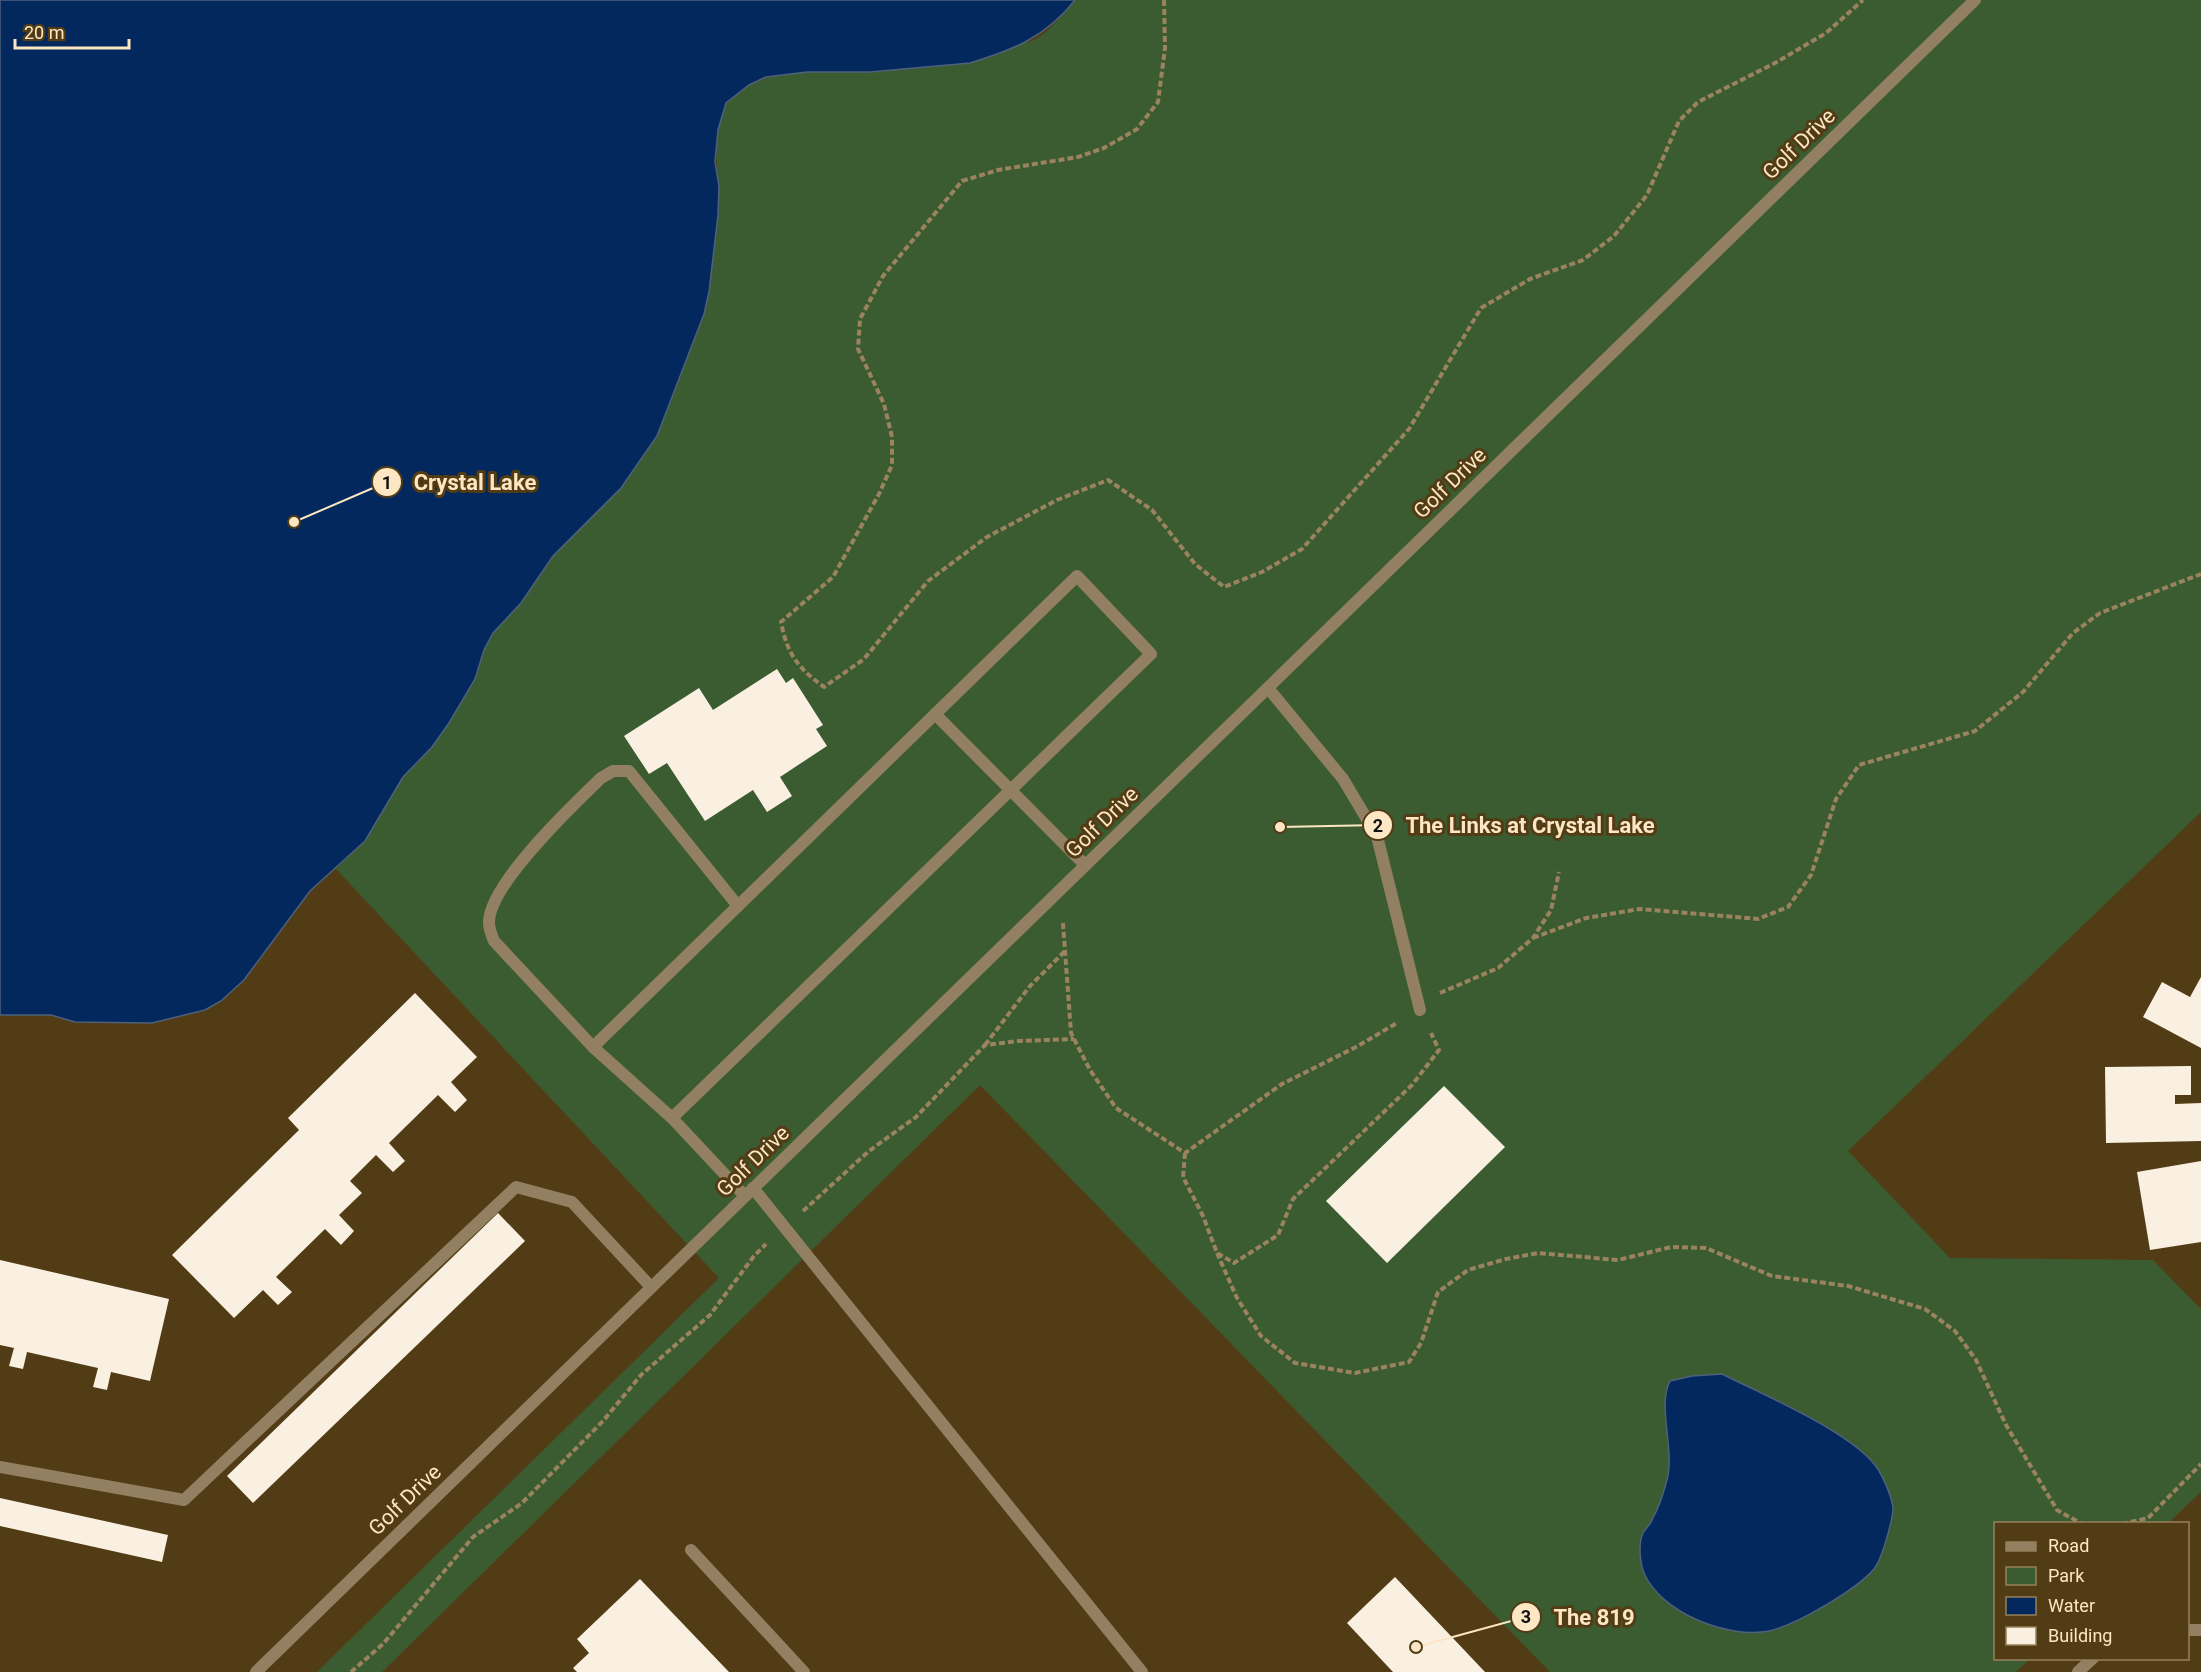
<svg xmlns="http://www.w3.org/2000/svg" width="2201" height="1672" font-family="Roboto,sans-serif">
	<style>
		.green { fill: #3b5c31 }
		.water { fill: #03285e; stroke: #4e617c; stroke-width: 1.5 }
		.building { fill: #f9f0e2 }
		.lines { fill: none; stroke-linecap: round; stroke-linejoin: round }
		.path { stroke: #9a835e; stroke-width: 4; stroke-dasharray: 6 3; stroke-linecap: butt }
		.service { stroke: #938063; stroke-width: 12 }
		.tertiary { stroke: #938063; stroke-width: 12 }
		.labels { text-anchor: middle; dominant-baseline: central; stroke-width: 6; stroke-linejoin: round; paint-order: stroke }
		.street-label { font-size: 21px; fill: #fde6c3; stroke: #523c15 }
		.leader { fill: none; stroke: #fde6c3; stroke-width: 2 }
		.callout-dot { fill: #fde6c3; stroke: #523c15; stroke-width: 2 }
		.mark-label { font-size: 18px; text-anchor: middle; font-weight: bold; fill: #111 }
		.callout-label { font-size: 22px; text-anchor: middle; font-weight: bold; fill: #fde6c3; stroke: #523c15; stroke-width: 6; stroke-linejoin: round; paint-order: stroke }
	</style>
	<rect width="100%" height="100%" fill="#523c15"/>
	<path class="green" d="M1075,0H2201V812L1848,1151L1950,1258L2153,1260L2201,1309V1492L2168,1523L1996,1524V1658L2030,1659L2016,1672H1550L980,1085L382,1672H317L719,1278L336,869L365,841L403,777L432,747L449,723L475,679L484,650L493,633L521,603L553,556L621,488L657,436L719,186C716,167 713,117 728,102C764,63 823,73 870,72C910,70 952,57 991,48C1005,46 1024,45 1036,39C1049,32 1066,12 1075,0Z"/>
	<g class="water">
		<path d="M0,0H1075C1046,37 1013,50 970,63L870,72H807L766,77L749,85L726,103L718,130L715,162L719,186L718,215L709,292L704,314L657,436L621,488L553,556L521,603L493,633L484,650L475,679L449,723L432,747L403,777L365,841L310,891L244,980L221,1001L205,1010L152,1023L75,1022L51,1015H0Z"/>
		<path d="M1722,1374C1760,1393 1859,1435 1879,1471C1884,1479 1893,1500 1893,1509C1892,1522 1882,1559 1874,1569C1856,1590 1796,1625 1769,1631C1728,1639 1661,1613 1644,1573C1640,1563 1638,1543 1643,1533C1646,1528 1651,1524 1653,1518C1659,1507 1664,1491 1667,1480C1675,1449 1657,1406 1670,1381L1692,1376Z"/>
	</g>
	<g class="building">
		<polygon points="777,669 786,683 793,678 823,725 816,729 827,746 780,777 792,796 767,812 753,790 705,821 667,763 649,774 624,736 699,688 713,710"/>
		<polygon points="2201,977 2201,1048 2143,1017 2162,982 2190,997"/>
		<polygon points="415,993 477,1057 451,1082 467,1100 455,1112 438,1095 389,1143 405,1161 393,1172 376,1155 350,1181 362,1193 339,1215 354,1231 341,1245 325,1229 276,1277 292,1292 278,1305 263,1290 234,1318 172,1255 299,1130 288,1118"/>
		<polygon points="2191,1066 2191,1095 2175,1095 2175,1104 2201,1103 2201,1141 2106,1143 2105,1067"/>
		<polygon points="1444,1086 1505,1147 1387,1263 1326,1201"/>
		<polygon points="2201,1161 2201,1242 2150,1250 2137,1172"/>
		<polygon points="498,1213 525,1241 253,1503 227,1476"/>
		<polygon points="0,1260 169,1299 150,1381 111,1372 107,1390 93,1387 98,1368 27,1352 23,1369 9,1366 14,1348 0,1345"/>
		<polygon points="0,1498 168,1535 162,1562 0,1526"/>
		<polygon points="1395,1577 1485,1672 1393,1672 1347,1623"/>
		<polygon points="640,1579 729,1672 577,1672 573,1668 589,1653 577,1639"/>
	</g>
	<g class="lines">
		<g class="path">
			<path d="M1164,0L1165,48L1158,102L1137,129L1104,148L1078,157L998,170L962,181L883,276L860,319L858,349L884,404L892,437V465L879,494L833,577L781,622C787,654 798,668 824,687L864,659L928,581L987,537L1057,500L1108,480L1152,510L1195,564L1224,587L1262,572L1302,549L1409,429L1481,308L1530,279L1583,260L1614,236L1647,195L1679,121L1698,102L1775,63L1826,33L1863,0"/>
			<polyline points="1063,923 1071,1033 1090,1070 1116,1108 1185,1153 1282,1084 1356,1047 1397,1023"/>
			<polyline points="1533,938 1586,918 1639,909 1758,919 1788,907 1811,875 1836,799 1859,765 1975,731 2023,692 2073,633 2100,613 2201,574"/>
			<polyline points="1440,993 1498,968 1533,938 1551,910 1559,872"/>
			<polyline points="985,1045 1030,986 1065,951"/>
			<polyline points="1185,1153 1183,1177 1203,1216 1217,1253 1234,1263 1278,1235 1293,1199 1412,1085 1439,1050 1431,1033"/>
			<polyline points="803,1211 869,1151 916,1117 985,1045 1019,1041 1074,1039"/>
			<polyline points="1217,1253 1237,1298 1261,1336 1295,1363 1355,1373 1409,1362 1421,1343 1438,1292 1468,1270 1506,1259 1538,1253 1618,1260 1671,1247 1706,1248 1772,1276 1848,1286 1925,1309 1955,1331 1976,1360 2006,1425 2057,1510 2082,1524"/>
			<polyline points="2122,1524 2148,1518 2201,1464"/>
			<polyline points="351,1672 383,1644 473,1537 522,1503 603,1421 641,1375 710,1315 754,1256 766,1244"/>
		</g>
		<g class="service">
			<polyline points="1268,688 1343,779 1377,836 1420,1010"/>
			<polyline points="935,714 1085,865"/>
			<path d="M738,906L629,771H613L601,778C574,804 488,885 489,923C489,929 492,936 494,941L593,1047L672,1118L745,1196"/>
			<polyline points="593,1047 1077,576 1151,654 672,1118"/>
			<polyline points="753,1188 1142,1672"/>
			<polyline points="0,1467 184,1500 516,1187 572,1202 651,1287"/>
			<polyline points="691,1550 804,1672"/>
			<polyline points="2188,1630 2201,1630"/>
			<polyline points="2078,1672 2093,1658"/>
		</g>
		<polyline class="tertiary" points="256,1672 1975,0"/>
	</g>
	<g class="labels">
		<g class="street-label">
			<text transform="translate(1799 144) rotate(-44)">Golf Drive</text>
			<text transform="translate(1450 483) rotate(-44)">Golf Drive</text>
			<text transform="translate(1102 822) rotate(-44)">Golf Drive</text>
			<text transform="translate(753 1161) rotate(-44)">Golf Drive</text>
			<text transform="translate(405 1500) rotate(-44)">Golf Drive</text>
		</g>
	</g>
	<path class="leader" d="M294 522L387 482M1280 827L1378 825M1416 1647L1526 1617"/>
	<g class="callout-dot">
		<circle cx="294" cy="522" r="6"/>
		<circle cx="1280" cy="827" r="6"/>
		<circle cx="1416" cy="1647" r="6"/>
		<circle cx="387" cy="482" r="15"/>
		<circle cx="1378" cy="825" r="15"/>
		<circle cx="1526" cy="1617" r="15"/>
	</g>
	<g class="mark-label">
		<text x="387" y="489">1</text>
		<text x="1378" y="832">2</text>
		<text x="1526" y="1623">3</text>
	</g>
	<g class="callout-label">
		<text x="475" y="490">Crystal Lake</text>
		<text x="1530" y="833">The Links at Crystal Lake</text>
		<text x="1594" y="1625">The 819</text>
	</g>
	<rect x="1994" y="1522" width="195" height="138" fill="#523c15" stroke="#96805b" stroke-width="1.5"/>
	<rect x="2006" y="1542" width="30" height="9" fill="#938063" stroke="#96805b" stroke-width="1.5"/>
	<text x="2048" y="1552" font-size="18" fill="#fde6c3">Road</text>
	<rect x="2006" y="1567" width="30" height="18" fill="#3b5c31" stroke="#96805b" stroke-width="1.5"/>
	<text x="2048" y="1582" font-size="18" fill="#fde6c3">Park</text>
	<rect x="2006" y="1597" width="30" height="18" fill="#03285e" stroke="#96805b" stroke-width="1.5"/>
	<text x="2048" y="1612" font-size="18" fill="#fde6c3">Water</text>
	<rect x="2006" y="1627" width="30" height="18" fill="#f9f0e2" stroke="#96805b" stroke-width="1.5"/>
	<text x="2048" y="1642" font-size="18" fill="#fde6c3">Building</text>
	<path d="M15 39v9h114v-9" fill="none" stroke="#fde6c3" stroke-width="3"/>
	<text x="24" y="39" font-size="18" fill="#fde6c3" stroke="#523c15" stroke-width="4.5" paint-order="stroke">20 m</text>
</svg>
